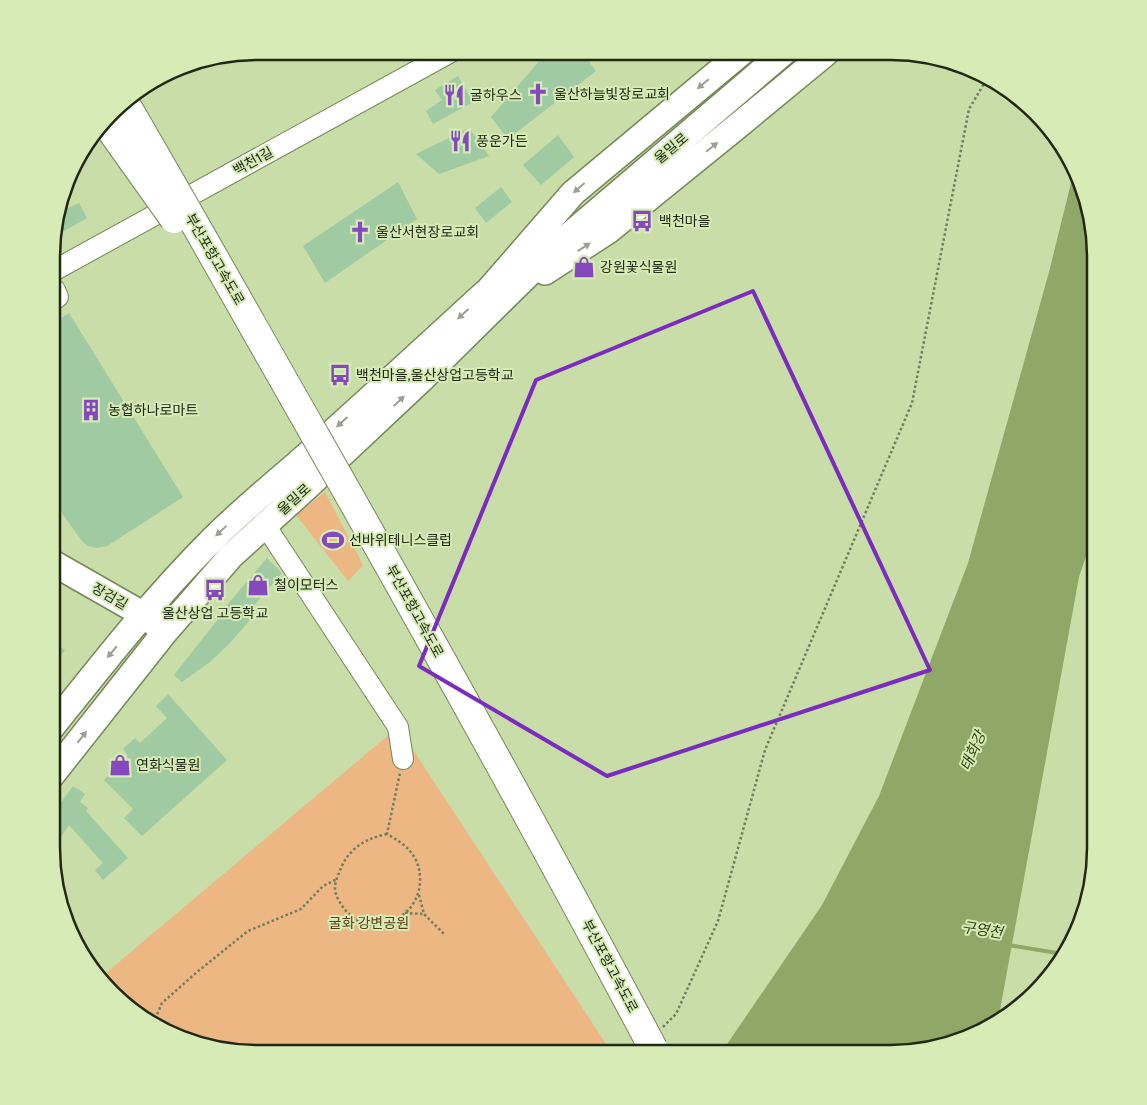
<svg xmlns="http://www.w3.org/2000/svg" width="1147" height="1105" font-family="Cabin,'Noto Sans KR',sans-serif">
	<style>
		.green { fill: #ecb783 }
		.water { fill: #8fa767 }
		.lines { fill: none; stroke-linecap: round; stroke-linejoin: round }
		.stream { stroke: #8fa767; stroke-width: 4 }
		.building { fill: #a0caa1 }
		.minor-casing { stroke: #768858; stroke-width: 22 }
		.major-casing { stroke: #768858; stroke-width: 28 }
		.path { stroke: #707e5b; stroke-width: 2.5; stroke-dasharray: 2.5 2.5; stroke-linecap: butt }
		.minor { stroke: #fff; stroke-width: 20 }
		.major { stroke: #fff; stroke-width: 25 }
		.highway-bridge-casing { stroke: #768858; stroke-width: 30; stroke-linecap: butt }
		.highway-bridge { stroke: #fff; stroke-width: 28 }
		.oneway { fill: #9b9f96 }
		.marked { fill: none; stroke: #7b2cbf; stroke-width: 4; stroke-linejoin: round }
		.labels { text-anchor: middle; dominant-baseline: central; stroke-width: 4; stroke-linejoin: round; paint-order: stroke }
		.poi-label { font-size: 14px; fill: #212915; stroke: #d6ebb6; text-anchor: start }
		.street-label { font-size: 14px; fill: #212915; stroke: #d6ebb6 }
		.park-label { font-size: 14px; fill: #603c15; stroke: #d6ebb6 }
		.water-label { font-size: 15px; font-style: italic; fill: #344415; stroke: #d6ebb6 }
		.rim { fill: none; stroke: #212915; stroke-width: 2.5 }
	</style>
	<rect width="100%" height="100%" fill="#c9dda9"/>
	<g class="green">
		<polygon points="325,492 363,565 348,581 296,515"/>
		<polygon points="398,727 612,1053 244,1053 166,1032 100,978"/>
	</g>
	<polygon class="water" points="1074,171 1085,191 1095,244 1095,530 1079,577 998,1021 956,1043 903,1053 721,1053 822,905 879,796 968,563 1049,272"/>
	<g class="lines">
		<polyline class="stream" points="1008,945 1063,954"/>
	</g>
	<g class="building">
		<polygon points="547,52 582,52 596,71 508,139 491,117"/>
		<polygon points="458,76 473,102 433,124 426,111 442,100 435,90"/>
		<polygon points="469,128 489,156 439,174 416,154"/>
		<polygon points="558,135 574,157 541,185 523,165"/>
		<polygon points="398,182 417,219 325,283 303,246"/>
		<polygon points="501,187 512,202 486,223 475,208"/>
		<polygon points="79,203 87,218 64,231 56,216 56,214"/>
		<polygon points="69,313 183,497 107,546 97,548 88,546 82,541 61,512 54,515 55,322"/>
		<polygon points="267,558 282,573 245,616 250,620 230,643 210,662 182,682 174,675 218,619 216,618"/>
		<polygon points="53,642 65,650 53,668"/>
		<polygon points="168,694 227,760 142,836 124,818 133,809 104,780 128,756 123,749 135,738 140,743 167,718 156,706"/>
		<polygon points="73,786 85,794 80,802 88,808 86,811 128,858 103,880 95,870 103,863 69,825 52,850 52,815"/>
	</g>
	<g class="lines">
		<g class="minor-casing">
			<g id="minor">
				<polyline points="55,270 451,52"/>
				<polyline points="55,299 58,297 55,290"/>
				<polyline points="265,525 398,727 403,759"/>
			</g>
		</g>
		<g class="major-casing">
			<g id="major">
				<polyline points="545,272 608,231 740,124 826,53"/>
				<polyline points="487,292 573,193 741,53"/>
				<polyline points="53,563 144,615 156,625"/>
				<path d="M52,727C103,663 154,598 212,540C239,513 268,489 297,464C360,408 422,351 484,294"/>
				<polyline points="52,775 165,632 231,556 306,488 421,380 559,244 783,53"/>
			</g>
		</g>
		<g class="path">
			<path d="M387,834C363,839 347,850 339,873C337,877 335,883 335,888C335,896 341,905 346,911C349,914 352,917 355,919C365,927 384,927 395,921C398,920 401,916 404,914C415,905 421,891 420,877C419,855 405,844 387,834L400,773"/>
			<polyline points="419,895 424,914 445,935"/>
			<polyline points="405,913 424,914"/>
			<polyline points="156,1024 156,1017 162,1003 197,972 248,931 301,909 323,886 337,879"/>
			<polyline points="663,1027 676,1014 718,921 765,750 912,403 969,109 988,77"/>
		</g>
		<use href="#minor" class="minor"/>
		<use href="#major" class="major"/>
		<g class="highway-bridge-casing">
			<g id="highway-bridge">
				<path d="M124,101C189,212 252,325 316,437C431,639 544,842 653,1048"/>
				<polyline points="105,122 174,219"/>
			</g>
		</g>
		<use href="#highway-bridge" class="highway-bridge"/>
	</g>
	<defs><path id="oneway-solid" d="M-6-.8H1V-3.2L6.5 0L1 3.2V.8H-6Z" transform="scale(1.25)"/></defs>
	<g class="oneway">
		<use href="#oneway-solid" transform="translate(703 84) rotate(140)"/>
		<use href="#oneway-solid" transform="translate(712 147) rotate(-39)"/>
		<use href="#oneway-solid" transform="translate(579 188) rotate(139)"/>
		<use href="#oneway-solid" transform="translate(584 247) rotate(-33)"/>
		<use href="#oneway-solid" transform="translate(463 314) rotate(138)"/>
		<use href="#oneway-solid" transform="translate(399 401) rotate(-43)"/>
		<use href="#oneway-solid" transform="translate(342 422) rotate(138)"/>
		<use href="#oneway-solid" transform="translate(221 531) rotate(137)"/>
		<use href="#oneway-solid" transform="translate(112 652) rotate(130)"/>
		<use href="#oneway-solid" transform="translate(82 737) rotate(-52)"/>
	</g>
	<path class="marked" d="M753,291L930,670L607,776L419,666L536,380Z"/>
	<defs>
		<g id="church-bare" transform="scale(1.725)"><path d="M-1.2-6h2.4v3.5h3.3v2.4h-3.3V6h-2.4V-.1h-3.3v-2.4h3.3Z" fill="#8548bd" stroke="#d6ebb6" stroke-width="2.5" paint-order="stroke"/></g>
		<g id="restaurant-bare" transform="scale(1.725)"><path d="M-5-6h1v4h1v-4h1v4h1v-4h1v5L-1.5 .5V6h-2V.5L-5-1ZM5-6V6H3V1.5H1.5Q1.5-4 5-6Z" fill="#8548bd" stroke="#d6ebb6" stroke-width="2.5" paint-order="stroke"/></g>
		<g id="bus-bare" transform="scale(1.725)"><path d="M-5-6H5V4H4V6H2V4H-2V6H-4V4H-5ZM-3.5-4V0h7V-4ZM-3.5 1.2v1.5H-2V1.2ZM2 1.2v1.5H3.5V1.2Z" fill="#8548bd" stroke="#d6ebb6" stroke-width="2.5" paint-order="stroke"/></g>
		<g id="shop-bare" transform="scale(1.725)"><path d="M-5-2.5h2.3a2.7 3.5 0 0 1 5.4 0H5L5.5 6h-11ZM-1.5-2.5h3a1.5 2.3 0 0 0-3 0Z" fill="#8548bd" stroke="#d6ebb6" stroke-width="2.5" paint-order="stroke"/></g>
		<g id="building-bare" transform="scale(1.725)"><path d="M-4-6H4V6H1V3H-1V6H-4ZM-2.5-4.3h1.7v1.8h-1.7ZM.8-4.3h1.7v1.8H.8ZM-2.5-1h1.7V.8h-1.7ZM.8-1h1.7V.8H.8Z" fill="#8548bd" stroke="#d6ebb6" stroke-width="2.5" paint-order="stroke"/></g>
		<g id="stadium-bare" transform="scale(1.725)"><path d="M0-5a6.5 5 0 1 0 0 10a6.5 5 0 1 0 0-10ZM-3.5-1.8h7v3.6h-7Z" fill="#8548bd" stroke="#d6ebb6" stroke-width="2.5" paint-order="stroke"/></g>
	</defs>
	<g fill-rule="evenodd">
		<use href="#church-bare" x="538" y="94"/>
		<use href="#restaurant-bare" x="454" y="95"/>
		<use href="#restaurant-bare" x="460" y="141"/>
		<use href="#bus-bare" x="642" y="221"/>
		<use href="#church-bare" x="360" y="232"/>
		<use href="#shop-bare" x="584" y="267"/>
		<use href="#bus-bare" x="340" y="375"/>
		<use href="#building-bare" x="91" y="410"/>
		<use href="#stadium-bare" x="333" y="540"/>
		<use href="#shop-bare" x="258" y="585"/>
		<use href="#bus-bare" x="215" y="590"/>
		<use href="#shop-bare" x="120" y="765"/>
	</g>
	<g class="labels">
		<g class="poi-label">
			<text x="554" y="94">울산하늘빛장로교회</text>
			<text x="470" y="95">굴하우스</text>
			<text x="476" y="141">풍운가든</text>
			<text x="659" y="221">백천마을</text>
			<text x="376" y="232">울산서현장로교회</text>
			<text x="600" y="267">강원꽃식물원</text>
			<text x="356" y="375">백천마을,울산상업고등학교</text>
			<text x="108" y="410">농협하나로마트</text>
			<text x="349" y="540">선바위테니스클럽</text>
			<text x="274" y="585">철이모터스</text>
			<text x="215" y="613" text-anchor="middle">울산상업 고등학교</text>
			<text x="136" y="765">연화식물원</text>
		</g>
		<g class="street-label">
			<text transform="translate(671 148) rotate(-40)">울밀로</text>
			<text transform="translate(253 161) rotate(-29)">백천1길</text>
			<text transform="translate(215 259) rotate(60)">부산포항고속도로</text>
			<text transform="translate(294 499) rotate(-42)">울밀로</text>
			<text transform="translate(110 596) rotate(30)">장검길</text>
			<text transform="translate(415 611) rotate(61)">부산포항고속도로</text>
			<text transform="translate(610 966) rotate(62)">부산포항고속도로</text>
		</g>
		<g class="park-label">
			<text x="369" y="923">굴화 강변공원</text>
		</g>
		<g class="water-label">
			<text transform="translate(973 751) rotate(-66)">태화강</text>
			<text transform="translate(982 930) rotate(9)">구영천</text>
		</g>
	</g>
	<path d="M0 0H1147V1105H0ZM257 60H890A197 197 0 0 1 1087 257V848A197 197 0 0 1 890 1045H257A197 197 0 0 1 60 848V257A197 197 0 0 1 257 60Z" fill="#d6ebb6" fill-rule="evenodd"/>
	<path class="rim" d="M257 60H890A197 197 0 0 1 1087 257V848A197 197 0 0 1 890 1045H257A197 197 0 0 1 60 848V257A197 197 0 0 1 257 60Z"/>
</svg>
